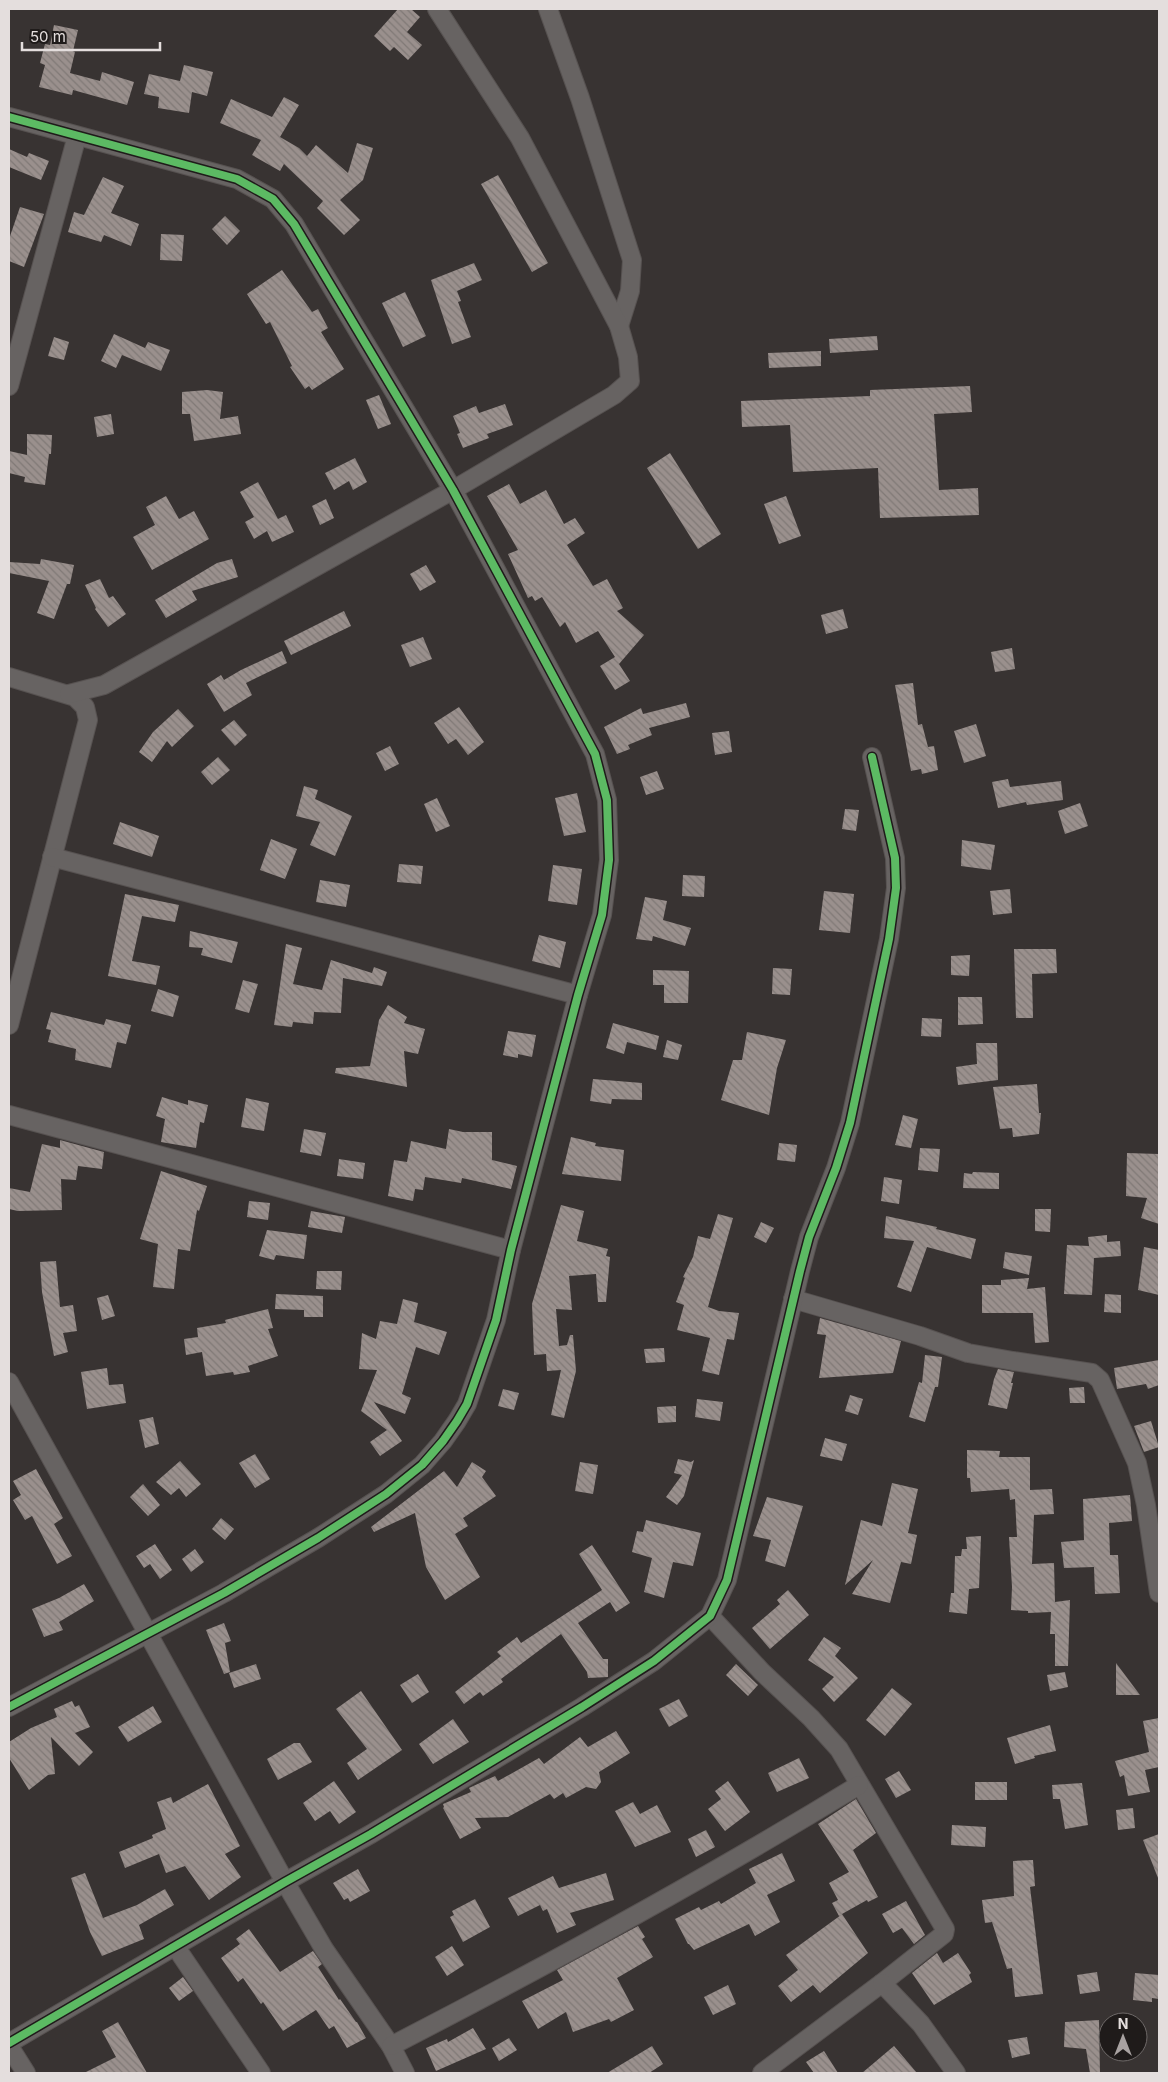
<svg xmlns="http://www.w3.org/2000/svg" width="1168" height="2082" font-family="Inter,sans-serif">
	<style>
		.building { fill: url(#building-back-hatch) }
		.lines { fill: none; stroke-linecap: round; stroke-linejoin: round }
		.minor-casing { stroke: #575251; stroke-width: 20 }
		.minor { stroke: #676362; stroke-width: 18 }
		.cycleway-casing { stroke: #1f1b1a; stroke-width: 11 }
		.cycleway { stroke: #5cba63; stroke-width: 8 }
	</style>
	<defs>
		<pattern id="building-back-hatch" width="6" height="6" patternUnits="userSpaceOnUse" patternTransform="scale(1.25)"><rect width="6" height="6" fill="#9a908d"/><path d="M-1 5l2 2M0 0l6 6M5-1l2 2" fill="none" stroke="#807976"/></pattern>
	</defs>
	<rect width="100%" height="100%" fill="#383332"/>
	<g class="building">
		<polygon points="398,9 411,9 420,17 407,32 422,45 408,60 394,47 390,51 374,36"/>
		<polygon points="54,25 78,30 73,51 75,52 70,73 100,81 102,72 134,82 127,105 73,90 72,95 39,87 45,65 40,63 45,44 50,45"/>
		<polygon points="184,65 213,72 207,96 192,92 189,113 158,108 159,97 144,94 149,74 180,81"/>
		<polygon points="284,97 299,105 280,137 299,148 307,156 316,145 348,173 357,143 373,148 363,180 340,200 360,220 344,235 317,208 323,201 284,164 280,171 252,155 261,140 220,123 231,99 272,117"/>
		<polygon points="9,149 27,157 29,153 49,161 41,180 9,167"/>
		<polygon points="498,175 548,263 532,272 481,184"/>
		<polygon points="103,177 124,186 111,213 139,224 131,246 104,235 101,242 68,232 74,212 84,215"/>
		<polygon points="20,207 44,214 24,267 9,261 9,239"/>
		<polygon points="225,216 240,231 227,245 212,229"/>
		<polygon points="161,234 184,235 182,261 160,260"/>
		<polygon points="474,263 482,280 457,291 461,301 458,302 471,337 452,344 431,280"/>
		<polygon points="282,270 312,312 318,309 328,328 321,332 344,369 312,390 309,386 305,389 290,367 292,366 270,322 266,324 247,294"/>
		<polygon points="405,292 426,336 403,347 382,303"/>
		<polygon points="114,334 145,348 148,342 170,350 161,371 122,355 116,368 101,361"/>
		<polygon points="877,336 878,350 830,353 829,339"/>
		<polygon points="54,337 69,342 64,360 48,356"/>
		<polygon points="821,351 821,366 769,368 768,353"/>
		<polygon points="970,386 972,412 934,414 939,490 978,488 979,515 880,518 878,468 793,472 790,425 742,427 741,401 870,396 870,390"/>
		<polygon points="207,390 223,392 220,419 238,416 241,434 194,441 190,414 182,414 182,392"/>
		<polygon points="379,395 391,424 378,429 366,400"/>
		<polygon points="505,404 513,425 487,434 489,438 463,448 457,434 460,433 453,416 476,406 479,413"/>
		<polygon points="111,414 114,434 97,437 94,417"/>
		<polygon points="27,434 52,435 51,454 49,454 45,485 24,482 25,477 9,473 9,451 27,455"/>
		<polygon points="670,453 721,534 698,549 647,468"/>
		<polygon points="355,458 367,482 353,490 349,481 334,490 325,473"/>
		<polygon points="258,482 278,519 286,515 294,532 272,542 267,531 254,539 245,522 254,517 240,492"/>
		<polygon points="509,484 520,504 546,490 564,524 575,518 585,533 567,545 593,586 607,579 623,608 617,611 644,635 619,664 630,681 615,690 600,666 615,657 598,631 576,643 565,622 560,627 542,597 535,601 532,596 528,598 508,554 518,550 487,496"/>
		<polygon points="166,496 179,519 194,511 209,539 152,570 133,537 155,525 146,507"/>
		<polygon points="786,496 801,536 779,544 764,504"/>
		<polygon points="326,499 334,518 320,525 312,506"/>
		<polygon points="41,559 74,565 70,584 67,584 54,619 37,613 49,581 9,573 9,562 40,564"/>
		<polygon points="232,559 238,577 192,591 197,600 166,618 155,600 217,563"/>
		<polygon points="426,565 436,582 420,591 410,574"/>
		<polygon points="100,579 109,598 113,596 126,614 108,627 95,609 96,608 85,585"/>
		<polygon points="843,609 848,628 826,634 821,615"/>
		<polygon points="344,611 351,626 291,655 284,641"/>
		<polygon points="423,637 432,659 410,667 401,645"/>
		<polygon points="1012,648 1015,669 995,672 991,652"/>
		<polygon points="282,651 287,663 246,683 252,695 224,712 207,684 221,675 224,680 241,670"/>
		<polygon points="913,683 918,725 922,724 928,747 934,746 938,770 922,774 921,769 911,771 895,685"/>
		<polygon points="686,703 690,717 649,728 652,735 628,745 630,749 617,754 604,727 641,708 643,714"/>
		<polygon points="459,707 484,742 468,755 456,739 448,744 434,723"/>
		<polygon points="178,709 194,726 172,747 167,741 152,762 139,752 153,732"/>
		<polygon points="234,720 247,735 235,746 221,730"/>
		<polygon points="976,724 986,756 964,763 954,731"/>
		<polygon points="729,731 732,752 715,755 712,733"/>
		<polygon points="390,746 399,764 385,771 376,753"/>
		<polygon points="218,757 230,770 212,785 201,772"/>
		<polygon points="657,771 664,789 646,795 640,777"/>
		<polygon points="1008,779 1010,787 1061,781 1063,800 1027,805 1026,802 998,808 992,782"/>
		<polygon points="304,786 318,790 315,799 352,816 335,856 310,845 320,822 296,816"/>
		<polygon points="577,793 586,832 564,836 555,798"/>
		<polygon points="437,798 450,826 436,832 424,804"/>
		<polygon points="1080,803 1088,826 1065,834 1058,811"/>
		<polygon points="845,809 859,810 856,831 842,829"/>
		<polygon points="120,822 159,836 152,857 113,844"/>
		<polygon points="271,839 297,849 285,879 260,870"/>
		<polygon points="962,840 995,845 991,870 961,866"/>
		<polygon points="399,864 423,866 421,884 397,882"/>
		<polygon points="553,865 582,869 577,905 548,901"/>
		<polygon points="683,875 705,876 704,897 682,896"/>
		<polygon points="320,880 350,885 346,907 316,902"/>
		<polygon points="1010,889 1012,913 993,915 990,891"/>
		<polygon points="824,891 854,894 850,933 819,930"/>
		<polygon points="125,894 179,905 175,922 142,916 132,961 160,966 156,985 108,976"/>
		<polygon points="645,897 667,901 663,920 691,928 685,946 653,936 652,941 636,939"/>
		<polygon points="190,931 238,942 232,963 201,955 203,948 189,947"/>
		<polygon points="539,935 566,942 560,968 532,961"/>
		<polygon points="286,944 302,948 293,984 322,990 331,960 372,973 374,967 387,972 382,986 343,978 341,1013 314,1012 313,1024 293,1022 292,1027 274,1025"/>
		<polygon points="1014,949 1056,949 1057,973 1032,974 1033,1018 1016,1018"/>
		<polygon points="970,955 969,976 951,975 951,956"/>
		<polygon points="773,968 792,969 790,995 772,994"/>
		<polygon points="653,970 689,971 688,1003 664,1003 664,985 653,985"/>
		<polygon points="243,980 258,984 249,1013 235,1009"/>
		<polygon points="158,989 179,996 173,1017 151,1011"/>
		<polygon points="958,997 982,997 983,1024 958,1025"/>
		<polygon points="388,1005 407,1017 404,1023 425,1029 418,1054 404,1051 407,1087 335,1073 336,1068 370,1066 379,1020"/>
		<polygon points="51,1012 104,1025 106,1019 131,1025 126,1044 117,1042 111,1068 75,1060 76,1049 48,1042 51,1030 46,1029"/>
		<polygon points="922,1018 942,1019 941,1037 921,1036"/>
		<polygon points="613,1023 659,1036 656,1050 627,1042 624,1054 606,1048"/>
		<polygon points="508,1031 536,1035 532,1057 518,1054 518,1058 503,1055"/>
		<polygon points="747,1032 786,1040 777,1068 769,1115 721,1100 733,1060 742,1060"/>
		<polygon points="667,1040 682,1045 678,1060 663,1057"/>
		<polygon points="976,1043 997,1043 998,1080 958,1085 956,1067 977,1064"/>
		<polygon points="593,1079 642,1083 642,1100 612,1099 611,1104 590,1101"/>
		<polygon points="1037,1084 1039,1113 1041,1113 1039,1134 1013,1137 1012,1128 1000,1129 993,1087"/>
		<polygon points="162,1097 188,1105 188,1100 208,1105 204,1123 200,1122 196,1148 161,1142 165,1119 156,1116"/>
		<polygon points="246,1098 269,1103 264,1131 241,1127"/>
		<polygon points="903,1115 918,1119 911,1148 895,1145"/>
		<polygon points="304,1129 326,1133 321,1156 300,1152"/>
		<polygon points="449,1129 463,1132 492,1132 492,1160 517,1166 511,1189 462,1178 461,1183 425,1177 423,1190 415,1189 413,1201 388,1196 394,1160 407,1162 411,1141 446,1149"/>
		<polygon points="571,1137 596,1143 595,1146 624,1150 621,1181 562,1174"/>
		<polygon points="60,1140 104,1152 102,1169 78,1166 76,1180 61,1179 62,1210 18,1211 9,1209 9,1188 30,1192 42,1144 60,1148"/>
		<polygon points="779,1143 797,1145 795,1162 777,1160"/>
		<polygon points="920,1148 940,1149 938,1172 918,1170"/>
		<polygon points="1127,1153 1159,1154 1159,1224 1141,1218 1147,1198 1126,1196"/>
		<polygon points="339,1159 365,1163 363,1179 337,1176"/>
		<polygon points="161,1171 207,1186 199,1211 197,1210 190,1251 178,1249 174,1289 153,1287 158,1244 140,1239"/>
		<polygon points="973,1172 999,1173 999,1189 963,1188 964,1173 972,1174"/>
		<polygon points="884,1177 902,1180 899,1204 881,1201"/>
		<polygon points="249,1201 270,1203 268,1220 247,1217"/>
		<polygon points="561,1205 584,1211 577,1241 608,1249 606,1256 610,1257 606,1302 598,1302 596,1274 569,1276 572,1310 556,1309 559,1346 567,1345 570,1335 573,1335 576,1371 564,1418 551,1415 561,1370 547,1371 546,1354 534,1355 532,1304"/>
		<polygon points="1035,1209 1051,1209 1050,1232 1035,1231"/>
		<polygon points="311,1211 345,1217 342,1233 308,1227"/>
		<polygon points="718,1214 733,1218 708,1307 719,1311 739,1313 734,1340 727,1339 719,1375 702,1371 710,1338 677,1330 684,1305 676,1302 685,1278 683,1277 693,1257 698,1236 710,1239"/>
		<polygon points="886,1216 937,1227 936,1229 976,1239 971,1259 927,1247 911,1292 897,1287 914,1241 884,1238"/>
		<polygon points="761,1222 774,1228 766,1243 754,1237"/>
		<polygon points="267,1230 307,1235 304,1259 276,1255 274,1260 259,1256"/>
		<polygon points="1107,1235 1107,1242 1120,1241 1121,1256 1094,1258 1092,1295 1064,1294 1067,1245 1089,1246 1088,1237"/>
		<polygon points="1144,1247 1159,1250 1159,1295 1138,1290"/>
		<polygon points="1005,1252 1032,1256 1029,1275 1003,1268"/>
		<polygon points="56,1261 60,1307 73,1305 77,1331 63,1333 68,1352 54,1356 42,1292 40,1262"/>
		<polygon points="317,1271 342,1271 341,1290 316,1289"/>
		<polygon points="1029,1278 1027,1289 1045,1287 1049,1342 1035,1343 1033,1313 982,1313 982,1285 1001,1285 1001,1280"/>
		<polygon points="276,1294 323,1296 323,1317 304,1317 304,1310 275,1309"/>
		<polygon points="1105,1294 1121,1295 1121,1313 1104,1312"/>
		<polygon points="108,1295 115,1316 102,1320 97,1298"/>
		<polygon points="403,1299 418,1303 414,1322 447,1332 439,1355 416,1347 402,1394 411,1398 405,1414 374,1402 402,1441 380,1456 370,1442 387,1430 361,1411 377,1370 359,1369 362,1333 376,1339 380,1321 397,1324"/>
		<polygon points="268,1309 273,1328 268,1329 278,1356 248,1366 250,1372 234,1375 233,1372 206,1376 202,1352 186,1355 184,1339 198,1337 197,1328 226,1323 225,1320"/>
		<polygon points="820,1318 901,1341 893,1373 819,1378 826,1335 817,1334"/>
		<polygon points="664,1348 665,1362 646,1363 644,1349"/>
		<polygon points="925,1355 942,1357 938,1387 935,1387 925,1422 909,1417 919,1382 922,1383"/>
		<polygon points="1159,1360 1159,1385 1148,1389 1146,1384 1117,1389 1114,1368"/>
		<polygon points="107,1368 109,1385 123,1384 126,1403 87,1409 81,1372"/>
		<polygon points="998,1369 1014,1372 1011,1383 1013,1383 1007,1409 988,1405 994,1379"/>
		<polygon points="1084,1387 1085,1403 1070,1403 1069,1388"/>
		<polygon points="503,1389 519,1393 514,1410 498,1406"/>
		<polygon points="850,1395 863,1399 858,1415 845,1411"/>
		<polygon points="697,1399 723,1402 720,1421 695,1417"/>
		<polygon points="676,1406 676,1422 658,1423 657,1407"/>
		<polygon points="153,1417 159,1444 145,1448 139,1420"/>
		<polygon points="1151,1421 1159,1447 1144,1452 1134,1426"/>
		<polygon points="825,1438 847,1444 842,1461 820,1456"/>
		<polygon points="967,1450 1000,1451 999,1457 1030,1457 1030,1490 1052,1489 1054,1514 1034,1515 1032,1564 1054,1563 1055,1602 1070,1600 1068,1666 1055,1666 1055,1634 1050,1634 1051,1612 1028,1613 1028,1611 1011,1610 1012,1587 1009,1537 1017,1537 1015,1499 1010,1500 1009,1489 971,1492 970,1478 967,1478"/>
		<polygon points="255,1454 270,1479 255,1488 239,1463"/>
		<polygon points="678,1459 691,1462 694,1460 684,1496 677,1505 666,1497 682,1475 674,1473"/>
		<polygon points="180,1461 201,1484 186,1497 179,1488 171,1495 156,1482"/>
		<polygon points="472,1462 486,1471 482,1477 496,1496 463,1518 468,1526 455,1534 480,1577 445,1600 426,1567 415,1513 374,1532 371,1527 444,1471 457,1487"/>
		<polygon points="580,1462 598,1465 593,1494 575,1491"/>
		<polygon points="36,1469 63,1518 54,1524 72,1556 57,1564 32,1516 25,1520 13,1500 21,1495 13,1481"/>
		<polygon points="892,1483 918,1489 908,1533 917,1535 911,1564 901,1562 890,1603 852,1594 873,1560 845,1585 861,1520 882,1526"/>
		<polygon points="143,1484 160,1505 148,1516 130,1497"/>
		<polygon points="1130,1495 1132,1521 1109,1523 1110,1555 1118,1555 1120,1593 1095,1594 1094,1567 1064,1568 1061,1542 1084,1540 1083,1499"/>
		<polygon points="767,1497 803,1506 785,1567 765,1561 771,1540 753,1536"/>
		<polygon points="221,1518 234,1529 225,1540 212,1529"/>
		<polygon points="646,1520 701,1533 693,1566 673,1562 664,1598 644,1592 652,1558 632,1552 637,1531 643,1532"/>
		<polygon points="981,1536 979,1588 969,1589 967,1614 949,1612 951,1593 954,1593 955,1556 961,1556 962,1549 967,1549 966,1537"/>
		<polygon points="155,1544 172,1570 160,1579 150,1564 144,1568 136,1556"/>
		<polygon points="592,1545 630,1603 616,1612 610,1602 578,1623 603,1659 608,1659 608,1677 588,1678 587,1672 561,1634 501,1679 503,1682 483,1696 480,1692 464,1704 455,1692 501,1656 497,1652 517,1637 521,1643 602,1590 579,1554"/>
		<polygon points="195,1549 204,1562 191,1572 182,1559"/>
		<polygon points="84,1584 94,1601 59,1622 63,1630 44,1637 32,1609 59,1598"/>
		<polygon points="788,1590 809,1615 770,1649 752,1628 780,1604 777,1600"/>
		<polygon points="224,1623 231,1641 225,1643 230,1672 224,1674 206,1630"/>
		<polygon points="824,1637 841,1648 835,1656 858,1678 834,1702 822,1689 834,1677 808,1660"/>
		<polygon points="1116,1663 1140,1695 1116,1695"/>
		<polygon points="256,1664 261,1679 234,1688 229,1673"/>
		<polygon points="736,1664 758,1685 748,1696 726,1675"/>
		<polygon points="1065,1672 1068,1687 1050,1691 1047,1675"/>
		<polygon points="418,1674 429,1692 412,1703 400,1685"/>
		<polygon points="892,1688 912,1704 885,1736 866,1720"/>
		<polygon points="361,1691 402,1750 358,1780 347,1763 367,1749 336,1709"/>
		<polygon points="679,1699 688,1716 669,1727 659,1709"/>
		<polygon points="72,1701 75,1707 79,1705 90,1727 75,1733 93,1752 79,1766 51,1737 55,1774 48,1775 29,1790 9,1758 9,1742 31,1728 57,1717 54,1709"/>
		<polygon points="153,1706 162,1722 128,1742 118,1727"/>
		<polygon points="1159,1718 1159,1767 1145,1770 1150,1792 1128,1796 1124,1775 1120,1777 1115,1761 1149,1752 1143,1721"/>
		<polygon points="453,1719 469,1742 433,1764 419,1744"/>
		<polygon points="1050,1725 1056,1751 1034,1756 1035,1758 1015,1764 1007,1738"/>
		<polygon points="616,1731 630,1753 599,1772 601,1782 596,1789 586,1787 566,1798 563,1793 554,1799 550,1794 508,1817 475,1818 481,1828 460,1839 443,1808 444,1807 443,1804 471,1792 469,1788 495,1776 498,1781 539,1758 544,1764 580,1737 588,1747"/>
		<polygon points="294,1743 300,1743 312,1762 278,1780 267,1759"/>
		<polygon points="799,1758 809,1778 777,1792 768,1773"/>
		<polygon points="899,1771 911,1790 896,1798 885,1779"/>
		<polygon points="334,1781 356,1812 339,1824 330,1811 315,1821 303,1803"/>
		<polygon points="728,1781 750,1812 725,1831 708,1809 721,1799 715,1791"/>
		<rect x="975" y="1782" width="32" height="18"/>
		<polygon points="1082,1783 1088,1825 1065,1829 1060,1799 1053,1799 1052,1785"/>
		<polygon points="208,1784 240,1846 225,1854 241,1877 209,1900 185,1866 166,1873 159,1854 125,1868 119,1852 153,1838 152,1835 166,1829 157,1802 171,1797 173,1803"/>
		<polygon points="856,1799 876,1833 853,1850 878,1897 868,1902 867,1900 842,1914 868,1953 820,1993 813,1985 791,2002 778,1986 798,1970 786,1955 841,1915 839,1916 832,1903 838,1900 829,1883 849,1872 818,1824"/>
		<polygon points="633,1802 640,1814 657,1805 671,1832 635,1847 615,1811"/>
		<polygon points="1133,1808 1135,1828 1118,1830 1116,1810"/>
		<polygon points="952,1825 986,1827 985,1847 951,1845"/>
		<polygon points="706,1830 715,1847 696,1857 688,1839"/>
		<polygon points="1159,1834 1159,1878 1158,1878 1143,1840"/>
		<polygon points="782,1853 795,1881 767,1895 780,1922 755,1936 749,1924 694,1950 689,1944 688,1944 675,1919 699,1907 701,1910 719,1901 721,1904 756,1883 749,1869"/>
		<polygon points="1033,1860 1035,1886 1030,1887 1043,1994 1015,1997 1012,1968 1007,1969 992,1922 985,1923 982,1900 1014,1896 1013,1861"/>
		<polygon points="358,1869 370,1891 350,1902 348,1898 344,1900 333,1883"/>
		<polygon points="85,1873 103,1918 137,1905 165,1889 174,1905 139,1925 144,1939 102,1956 90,1932 71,1878"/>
		<polygon points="606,1873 614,1900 570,1913 576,1925 557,1933 547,1909 543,1911 540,1905 518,1916 508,1898 553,1876 559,1888"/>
		<polygon points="475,1899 490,1927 463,1942 450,1917 454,1915 452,1911"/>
		<polygon points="906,1901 925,1935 914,1944 902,1928 893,1933 882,1914"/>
		<polygon points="638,1926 645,1937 642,1939 653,1957 617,1978 634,2010 611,2022 609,2019 573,2032 566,2012 538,2029 522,2001 563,1980 557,1970"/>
		<polygon points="249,1929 280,1972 313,1951 322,1964 318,1967 339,2000 340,1999 356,2022 357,2022 366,2038 347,2048 334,2026 329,2029 316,2010 283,2031 263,2002 261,2004 243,1978 238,1982 221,1958 240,1944 236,1939"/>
		<polygon points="452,1946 464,1965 447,1976 435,1957"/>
		<polygon points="937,1953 943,1963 958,1953 971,1973 969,1975 972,1982 934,2005 912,1973"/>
		<polygon points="1097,1972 1100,1991 1080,1994 1077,1975"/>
		<polygon points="1135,1973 1159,1975 1159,1999 1152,1998 1152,2002 1133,2000"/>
		<polygon points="183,1977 193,1991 179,2001 169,1988"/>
		<polygon points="728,1985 736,2004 713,2015 704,1997"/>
		<polygon points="1099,2020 1100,2073 1090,2073 1086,2049 1064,2047 1065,2022"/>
		<polygon points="118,2022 147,2073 84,2073 116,2057 102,2031"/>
		<polygon points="473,2028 486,2049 436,2071 426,2048 447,2039 448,2042"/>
		<polygon points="1027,2037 1030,2054 1012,2058 1008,2040"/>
		<polygon points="509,2038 517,2050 499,2061 492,2048"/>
		<polygon points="652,2046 663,2064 649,2073 607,2073"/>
		<polygon points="894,2046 917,2073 862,2073"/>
		<polygon points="824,2051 838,2073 814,2073 806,2062"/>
	</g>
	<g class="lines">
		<g class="minor-casing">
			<g id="minor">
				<polyline points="548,9 580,98 632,260 630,291 619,326"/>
				<polyline points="9,117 237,179 273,199 294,224 453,490 595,754 607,800 609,860 602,915 578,995 511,1250 496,1320 467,1404 457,1421 443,1441 422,1465 386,1494 318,1538 224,1593 9,1707"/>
				<polyline points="9,386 77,136"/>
				<polyline points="9,677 75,697 85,707 88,720 9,1025"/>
				<polyline points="69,694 104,685 453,490 614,395 630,381 628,357 619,326 520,138 437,9"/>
				<polyline points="52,857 578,995"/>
				<polyline points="9,1115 511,1250"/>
				<polyline points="793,1299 920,1336 968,1353 1013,1361 1092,1373 1100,1380 1137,1463 1146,1505 1159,1593"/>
				<polyline points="9,1382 285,1882 324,1949 391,2046 405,2073"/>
				<polyline points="710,1616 762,1672 811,1718 839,1749 945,1929 944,1934 882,1983 762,2073"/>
				<polyline points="175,1946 261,2073"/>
				<polyline points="882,1983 921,2024 956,2073"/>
				<polyline points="9,2043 285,1882 371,1834 582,1707 654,1661 710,1616 727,1580 800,1271 809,1237 836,1168 850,1123 889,939 896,888 895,858 872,757"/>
				<polyline points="9,2046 26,2073"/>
				<path d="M391,2046C550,1964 707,1878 859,1785"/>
			</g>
		</g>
		<use href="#minor" class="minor"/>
		<g class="cycleway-casing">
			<g id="cycleway">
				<polyline points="9,117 237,179 273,199 294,224 453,490 595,754 607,800 609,860 602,915 578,995 511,1250 496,1320 467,1404 457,1421 443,1441 422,1465 386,1494 318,1538 224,1593 9,1707"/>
				<polyline points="9,2043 285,1882 371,1834 582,1707 654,1661 710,1616 727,1580 800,1271 809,1237 836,1168 850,1123 889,939 896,888 895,858 872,757"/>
			</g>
		</g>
		<use href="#cycleway" class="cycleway"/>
	</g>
	<rect width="1168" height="2082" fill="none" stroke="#e4dedd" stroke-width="20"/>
	<g transform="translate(1123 2037)"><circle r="24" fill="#1f1b1a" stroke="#6e6968"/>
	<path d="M0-4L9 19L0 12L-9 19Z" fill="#a8a2a1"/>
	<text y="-8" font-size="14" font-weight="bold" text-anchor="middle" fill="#e4dedd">N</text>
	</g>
	<path d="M22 42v8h138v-8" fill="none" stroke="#e4dedd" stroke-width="2.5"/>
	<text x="30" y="42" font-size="15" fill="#e4dedd" stroke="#1f1b1a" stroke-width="4" paint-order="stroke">50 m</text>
</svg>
